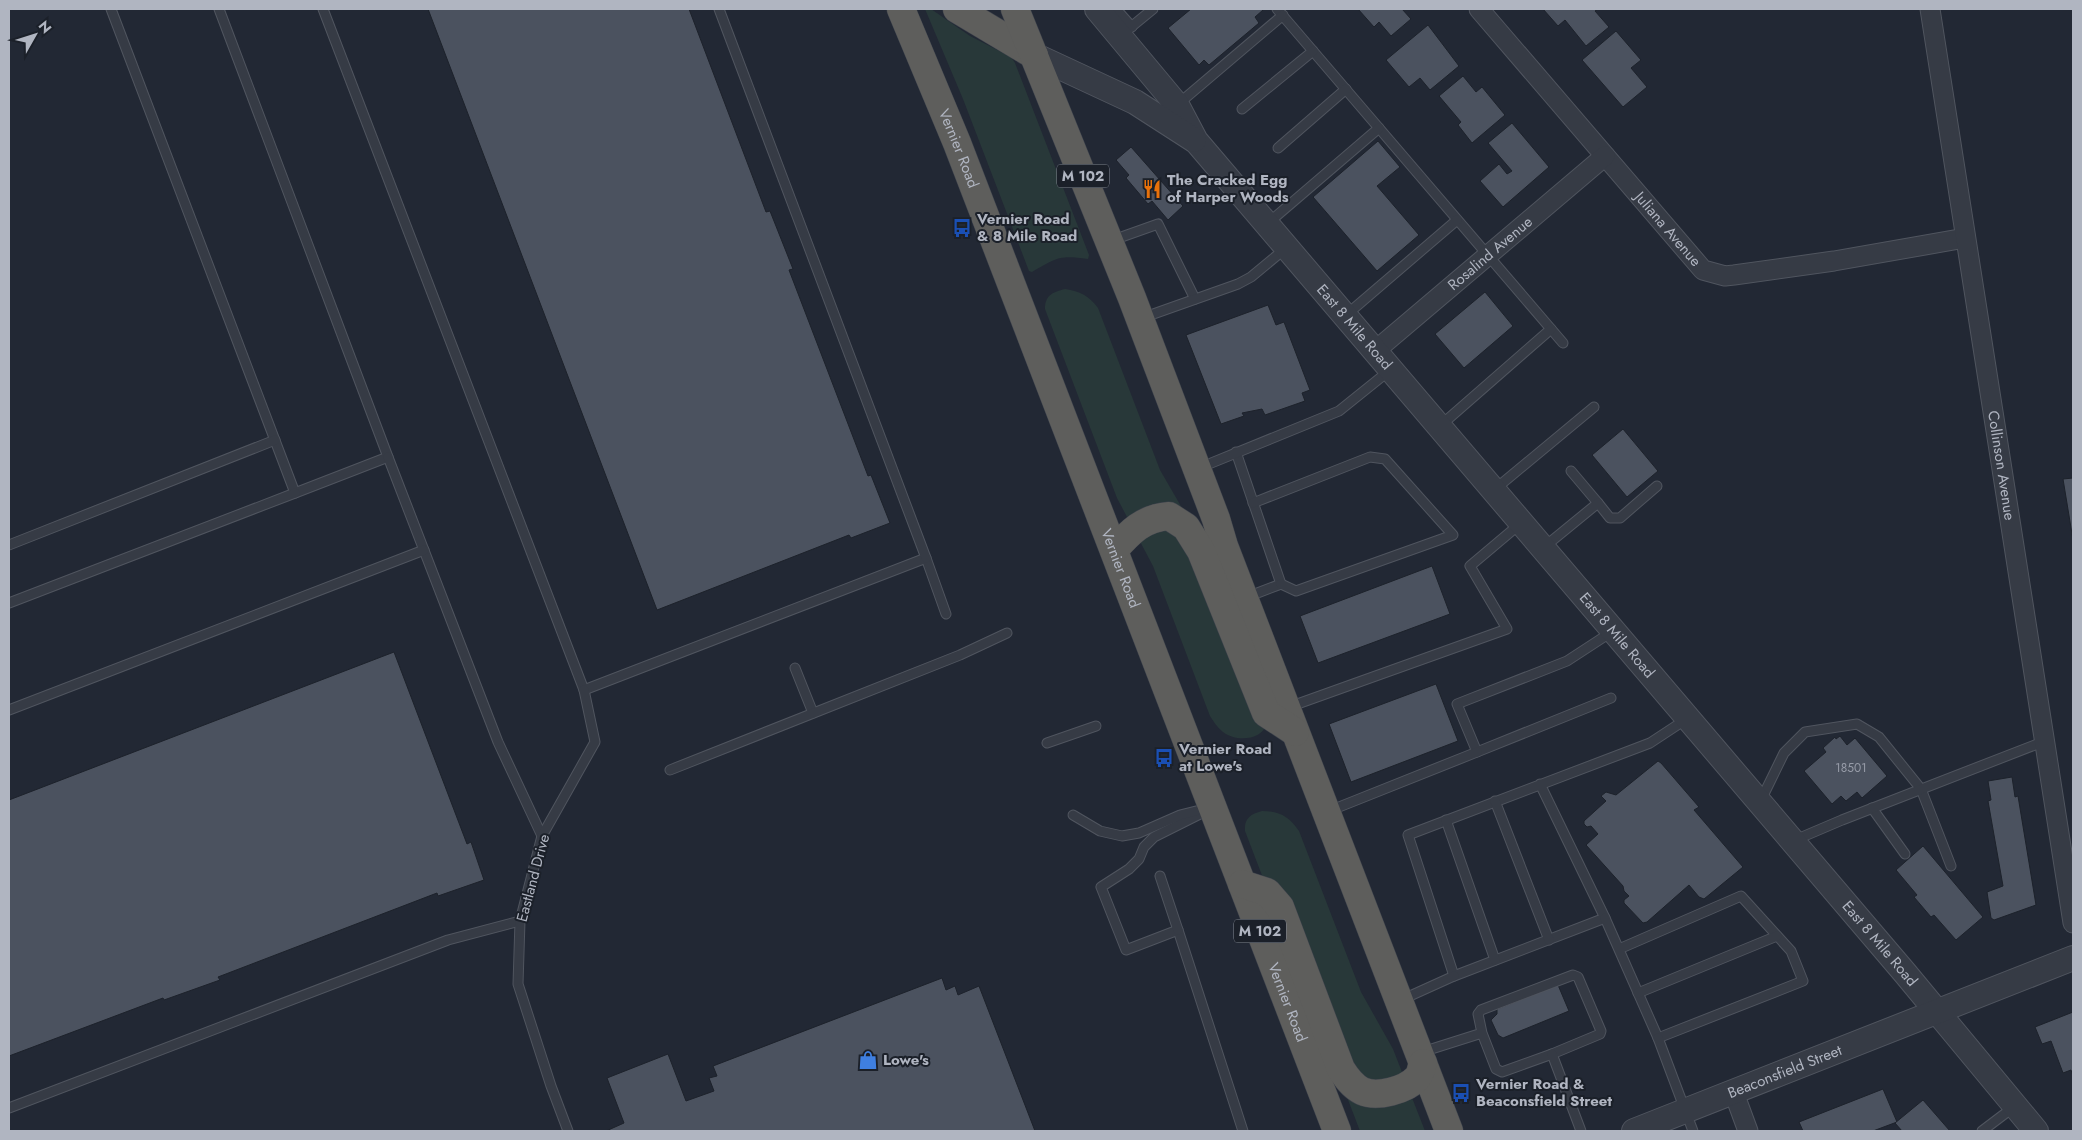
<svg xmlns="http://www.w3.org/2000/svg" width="2082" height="1140" font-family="Jost,sans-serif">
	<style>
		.green { fill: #283839 }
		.building { fill: #4b525f; stroke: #1d222b }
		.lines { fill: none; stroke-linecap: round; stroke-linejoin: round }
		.service-casing { stroke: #50555f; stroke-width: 11 }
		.minor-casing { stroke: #50555f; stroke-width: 21 }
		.tertiary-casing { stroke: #50555f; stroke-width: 26 }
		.trunk-casing { stroke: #3d424c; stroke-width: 29 }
		.service { stroke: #363b45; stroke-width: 9 }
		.minor { stroke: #363b45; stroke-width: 19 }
		.tertiary { stroke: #363b45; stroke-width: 24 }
		.trunk { stroke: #5e5e5c; stroke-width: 28 }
		.labels { text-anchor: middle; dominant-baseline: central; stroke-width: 4; stroke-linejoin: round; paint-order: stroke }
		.number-label { font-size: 12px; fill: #979ca8 }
		.shield { fill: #1b2029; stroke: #838893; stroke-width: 1 }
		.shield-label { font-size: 14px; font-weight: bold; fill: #b0b5c1 }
		.street-label { font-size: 15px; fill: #b0b5c1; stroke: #1b2029 }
		.poi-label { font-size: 15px; font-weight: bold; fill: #b0b5c1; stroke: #1b2029; text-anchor: start }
	</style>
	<rect width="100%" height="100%" fill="#222834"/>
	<g class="green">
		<path d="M925,9H931L970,36L1011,57L1015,63L1089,255L1088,259C1058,255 1057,258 1032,272L1029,271L963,99Z"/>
		<path d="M1065,289C1080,291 1089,296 1098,308L1160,470L1193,527L1267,723C1262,741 1236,742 1223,732C1217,727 1214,722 1210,716L1153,566L1117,498L1045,309C1045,295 1053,292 1065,289Z"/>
		<path d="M1262,811C1279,811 1289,816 1299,831L1361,992L1393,1049L1425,1131H1360L1245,831C1244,819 1250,814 1262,811Z"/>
	</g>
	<g class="building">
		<polygon points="428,9 689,9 766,212 770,211 793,269 789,270 868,476 871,475 890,523 851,538 849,535 657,610"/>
		<polygon points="1191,9 1261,9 1263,10 1255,17 1259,23 1209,65 1204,60 1199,65 1168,28"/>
		<polygon points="1358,9 1402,9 1411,19 1391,36 1379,22 1374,27"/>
		<polygon points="1543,9 1598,9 1595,11 1609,27 1586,46 1565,20 1558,26"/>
		<polygon points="1428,25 1459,66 1430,90 1420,78 1409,87 1386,60"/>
		<polygon points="1616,31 1641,60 1631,68 1647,87 1623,107 1582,60"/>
		<polygon points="1463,76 1476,92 1482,87 1505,115 1472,143 1458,125 1461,122 1439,96"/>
		<polygon points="1512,123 1549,167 1503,207 1480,181 1499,164 1507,174 1512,171 1488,143"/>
		<polygon points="1378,141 1400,167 1377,186 1419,235 1377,271 1313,197"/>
		<polygon points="1131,147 1183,206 1168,220 1152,201 1148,204 1126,178 1129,175 1116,160"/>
		<polygon points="1485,292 1513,326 1464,368 1435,334"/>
		<polygon points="1268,305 1276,325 1284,322 1310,390 1302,393 1305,401 1265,415 1262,409 1242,413 1244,416 1221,424 1186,335"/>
		<polygon points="1623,429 1658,471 1627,497 1592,455"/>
		<polygon points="2073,478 2073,540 2063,479"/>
		<polygon points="1432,566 1450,614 1318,663 1300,616"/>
		<polygon points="394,652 467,844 471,842 484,880 438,896 437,893 218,977 220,980 164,1000 163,998 9,1056 9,800"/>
		<polygon points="1436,684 1458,741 1351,782 1329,724"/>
		<polygon points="1840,736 1847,745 1855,738 1887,776 1862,798 1857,792 1846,801 1841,796 1832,804 1804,771 1826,752 1823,748 1835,737 1836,739"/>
		<polygon points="1658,761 1661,763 1699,807 1694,810 1743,867 1704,899 1699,897 1689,885 1647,922 1643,923 1624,903 1624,900 1629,896 1624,891 1623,886 1586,845 1598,834 1591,826 1587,827 1584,824 1584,821 1606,801 1601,796 1606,792 1616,795"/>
		<polygon points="2012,777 2015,797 2018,796 2036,905 1994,920 1991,918 1987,892 2003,886 1988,801 1991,800 1988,781"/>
		<polygon points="1923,846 1983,917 1956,940 1934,915 1931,917 1914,897 1917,895 1896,870"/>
		<polygon points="942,978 946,990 955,986 958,995 979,986 1035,1131 606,1131 624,1123 607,1078 668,1054 686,1101 714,1091 709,1078 717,1076 713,1066"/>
		<polygon points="1558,985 1569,1011 1503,1038 1498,1035 1491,1020 1497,1014 1497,1009"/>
		<polygon points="2073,1012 2073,1076 2071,1070 2063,1073 2051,1041 2042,1044 2035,1027"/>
		<polygon points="1883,1089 1897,1122 1873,1131 1803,1131 1799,1122"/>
		<polygon points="1923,1100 1950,1131 1902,1131 1895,1123"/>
	</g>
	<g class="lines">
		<g class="service-casing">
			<g id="service">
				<polyline points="111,9 295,493 388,457 219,9"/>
				<polyline points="323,9 584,690 926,558 946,614"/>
				<polyline points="719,9 926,558"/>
				<polyline points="1116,9 1132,27"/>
				<polyline points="1277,9 1563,343"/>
				<polyline points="1120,36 1153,9"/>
				<polyline points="1177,105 1283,15"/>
				<polyline points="1242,109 1313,51"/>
				<polyline points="1278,148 1346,89"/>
				<polyline points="1267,224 1379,128"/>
				<polyline points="1113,240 1158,224 1195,299"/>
				<polyline points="1345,316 1457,220"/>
				<polyline points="1142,318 1238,284 1251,277 1286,248"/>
				<polyline points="1440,426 1551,329"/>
				<polyline points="1236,452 1281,584 1247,597"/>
				<polyline points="388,457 498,742 542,836"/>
				<polyline points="1199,468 1339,411 1390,370"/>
				<polyline points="1571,471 1598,503"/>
				<polyline points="1494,490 1594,407"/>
				<polyline points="1253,503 1370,457 1385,459 1453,535 1296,591 1281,584"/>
				<polyline points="9,545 275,440"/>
				<polyline points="1543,548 1598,503 1610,518 1620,518 1657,486"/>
				<polyline points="9,603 295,493"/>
				<polyline points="795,668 813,713"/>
				<polyline points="1611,698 1477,752 1457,704 1567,661 1613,631"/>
				<polyline points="1289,707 1507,629 1470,566 1521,523"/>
				<polyline points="9,710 424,550"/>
				<polyline points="1047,743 1096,726"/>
				<polyline points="670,770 960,655 1007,633"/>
				<polyline points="1540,784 1605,918 1454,976 1408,835 1650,743 1688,718"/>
				<polyline points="1761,800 1784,753 1805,732 1857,724 1879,737 1921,789 1951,866"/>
				<polyline points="1495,801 1549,940"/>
				<polyline points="1872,808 1905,854"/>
				<polyline points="1210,809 1154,837 1144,847 1139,859 1129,869 1101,887 1126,950 1178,930 1243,1131"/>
				<polyline points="1329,811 1477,752"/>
				<polyline points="1073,815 1100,831 1122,836 1139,833 1180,815 1200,810"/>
				<polyline points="1446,820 1495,960"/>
				<polyline points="1795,840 1842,820 2045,741"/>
				<polyline points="1160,876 1178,930"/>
				<polyline points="1605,918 1658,1038 1803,981 1791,951 1741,896 1619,949"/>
				<polyline points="1638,993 1777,936"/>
				<polyline points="1401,1000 1454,976"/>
				<polyline points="1658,1038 1693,1131"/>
				<polyline points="1422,1052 1482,1033 1496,1069 1502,1072 1552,1054 1600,1034 1601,1031 1578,977 1573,975 1481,1010 1478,1014 1482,1033"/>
				<polyline points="1552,1054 1581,1131"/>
				<polyline points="9,1108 448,940 520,921"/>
				<polyline points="568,1131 551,1086 518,984 520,921 542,836 595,742 584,690"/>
				<polyline points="1982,1131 2015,1106"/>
			</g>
		</g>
		<g class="minor-casing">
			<g id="minor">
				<path id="s1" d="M1479,9L1703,270L1725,276L1734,275L1834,261L1965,238"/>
				<path id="s2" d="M1930,9L2073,923"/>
				<path id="s3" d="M1375,351L1605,156"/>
				<polyline points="1734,1093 1748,1131"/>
			</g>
		</g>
		<g class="tertiary-casing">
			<g id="tertiary">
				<path id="s4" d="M1097,9L1177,105L1196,141L1905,973L2036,1131"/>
				<polyline points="1034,55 1135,102 1194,140"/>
				<path id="s5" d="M1634,1131L2073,958"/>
			</g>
		</g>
		<g class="trunk-casing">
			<g id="trunk">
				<path id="s6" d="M901,9L957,143L1337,1131"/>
				<polyline points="957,9 1034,55"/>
				<polyline points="1015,9 1132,298 1216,519 1224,546 1449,1131"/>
				<path d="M1114,550C1130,532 1143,518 1169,516L1186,527L1201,551L1266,713L1295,732"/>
				<path d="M1242,884L1267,892L1280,907L1341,1069C1346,1077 1352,1086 1362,1091C1377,1098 1406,1090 1417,1078C1421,1074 1421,1068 1423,1063"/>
			</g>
		</g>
		<use href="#service" class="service"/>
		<use href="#minor" class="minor"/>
		<use href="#tertiary" class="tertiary"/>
		<use href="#trunk" class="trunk"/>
	</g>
	<defs>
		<g id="restaurant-bare" transform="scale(1.5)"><path d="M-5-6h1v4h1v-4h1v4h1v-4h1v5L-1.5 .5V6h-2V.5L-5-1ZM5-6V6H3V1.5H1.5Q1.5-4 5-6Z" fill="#e8710a" stroke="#1b2029" stroke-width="2.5" paint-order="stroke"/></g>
		<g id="bus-bare" transform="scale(1.5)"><path d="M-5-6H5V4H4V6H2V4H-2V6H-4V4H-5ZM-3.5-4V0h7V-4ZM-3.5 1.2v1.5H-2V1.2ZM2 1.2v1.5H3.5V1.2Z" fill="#1a4fb4" stroke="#1b2029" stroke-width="2.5" paint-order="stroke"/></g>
		<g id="shop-bare" transform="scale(1.5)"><path d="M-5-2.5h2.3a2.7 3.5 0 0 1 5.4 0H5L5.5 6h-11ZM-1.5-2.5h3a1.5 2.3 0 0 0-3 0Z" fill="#3f7fe0" stroke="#1b2029" stroke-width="2.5" paint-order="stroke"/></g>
	</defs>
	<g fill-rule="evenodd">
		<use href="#restaurant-bare" x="1152" y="189"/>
		<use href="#bus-bare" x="962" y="228"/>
		<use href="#bus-bare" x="1164" y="758"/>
		<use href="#shop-bare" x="868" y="1060"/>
		<use href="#bus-bare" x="1461" y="1093"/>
	</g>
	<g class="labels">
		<g class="number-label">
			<text x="1851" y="768">18501</text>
		</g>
		<g class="shield">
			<rect x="1057" y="164.5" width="52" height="23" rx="4"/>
			<rect x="1234" y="919.5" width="52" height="23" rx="4"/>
		</g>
		<g class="shield-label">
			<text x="1083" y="176">M 102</text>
			<text x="1260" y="931">M 102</text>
		</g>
		<g class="street-label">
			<text stroke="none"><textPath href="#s6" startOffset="151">Vernier Road</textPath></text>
			<text stroke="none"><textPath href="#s1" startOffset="290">Juliana Avenue</textPath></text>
			<text stroke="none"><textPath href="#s3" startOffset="151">Rosalind Avenue</textPath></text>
			<text stroke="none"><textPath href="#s4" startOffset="410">East 8 Mile Road</textPath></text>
			<text stroke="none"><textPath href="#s2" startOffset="462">Collinson Avenue</textPath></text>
			<text stroke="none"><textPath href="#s6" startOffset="601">Vernier Road</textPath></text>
			<text stroke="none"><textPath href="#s4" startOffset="815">East 8 Mile Road</textPath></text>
			<text transform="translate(533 878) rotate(-75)">Eastland Drive</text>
			<text stroke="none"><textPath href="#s4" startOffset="1220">East 8 Mile Road</textPath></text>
			<text stroke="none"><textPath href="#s6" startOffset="1066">Vernier Road</textPath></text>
			<text stroke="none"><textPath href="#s5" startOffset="162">Beaconsfield Street</textPath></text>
		</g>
		<g class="poi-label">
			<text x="1167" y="180">The Cracked Egg<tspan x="1167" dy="17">of Harper Woods</tspan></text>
			<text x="977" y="219">Vernier Road<tspan x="977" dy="17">&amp; 8 Mile Road</tspan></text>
			<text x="1179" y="749">Vernier Road<tspan x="1179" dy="17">at Lowe's</tspan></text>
			<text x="883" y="1060">Lowe's</text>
			<text x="1476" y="1084">Vernier Road &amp;<tspan x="1476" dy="17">Beaconsfield Street</tspan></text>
		</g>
	</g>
	<rect width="2082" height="1140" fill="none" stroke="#b0b5c1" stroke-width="20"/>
	<g transform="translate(35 35) rotate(51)" stroke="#1b2029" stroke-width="4" paint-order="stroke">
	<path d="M0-4L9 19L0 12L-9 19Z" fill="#b0b5c1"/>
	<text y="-8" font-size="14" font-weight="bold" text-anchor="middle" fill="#b0b5c1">N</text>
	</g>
</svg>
